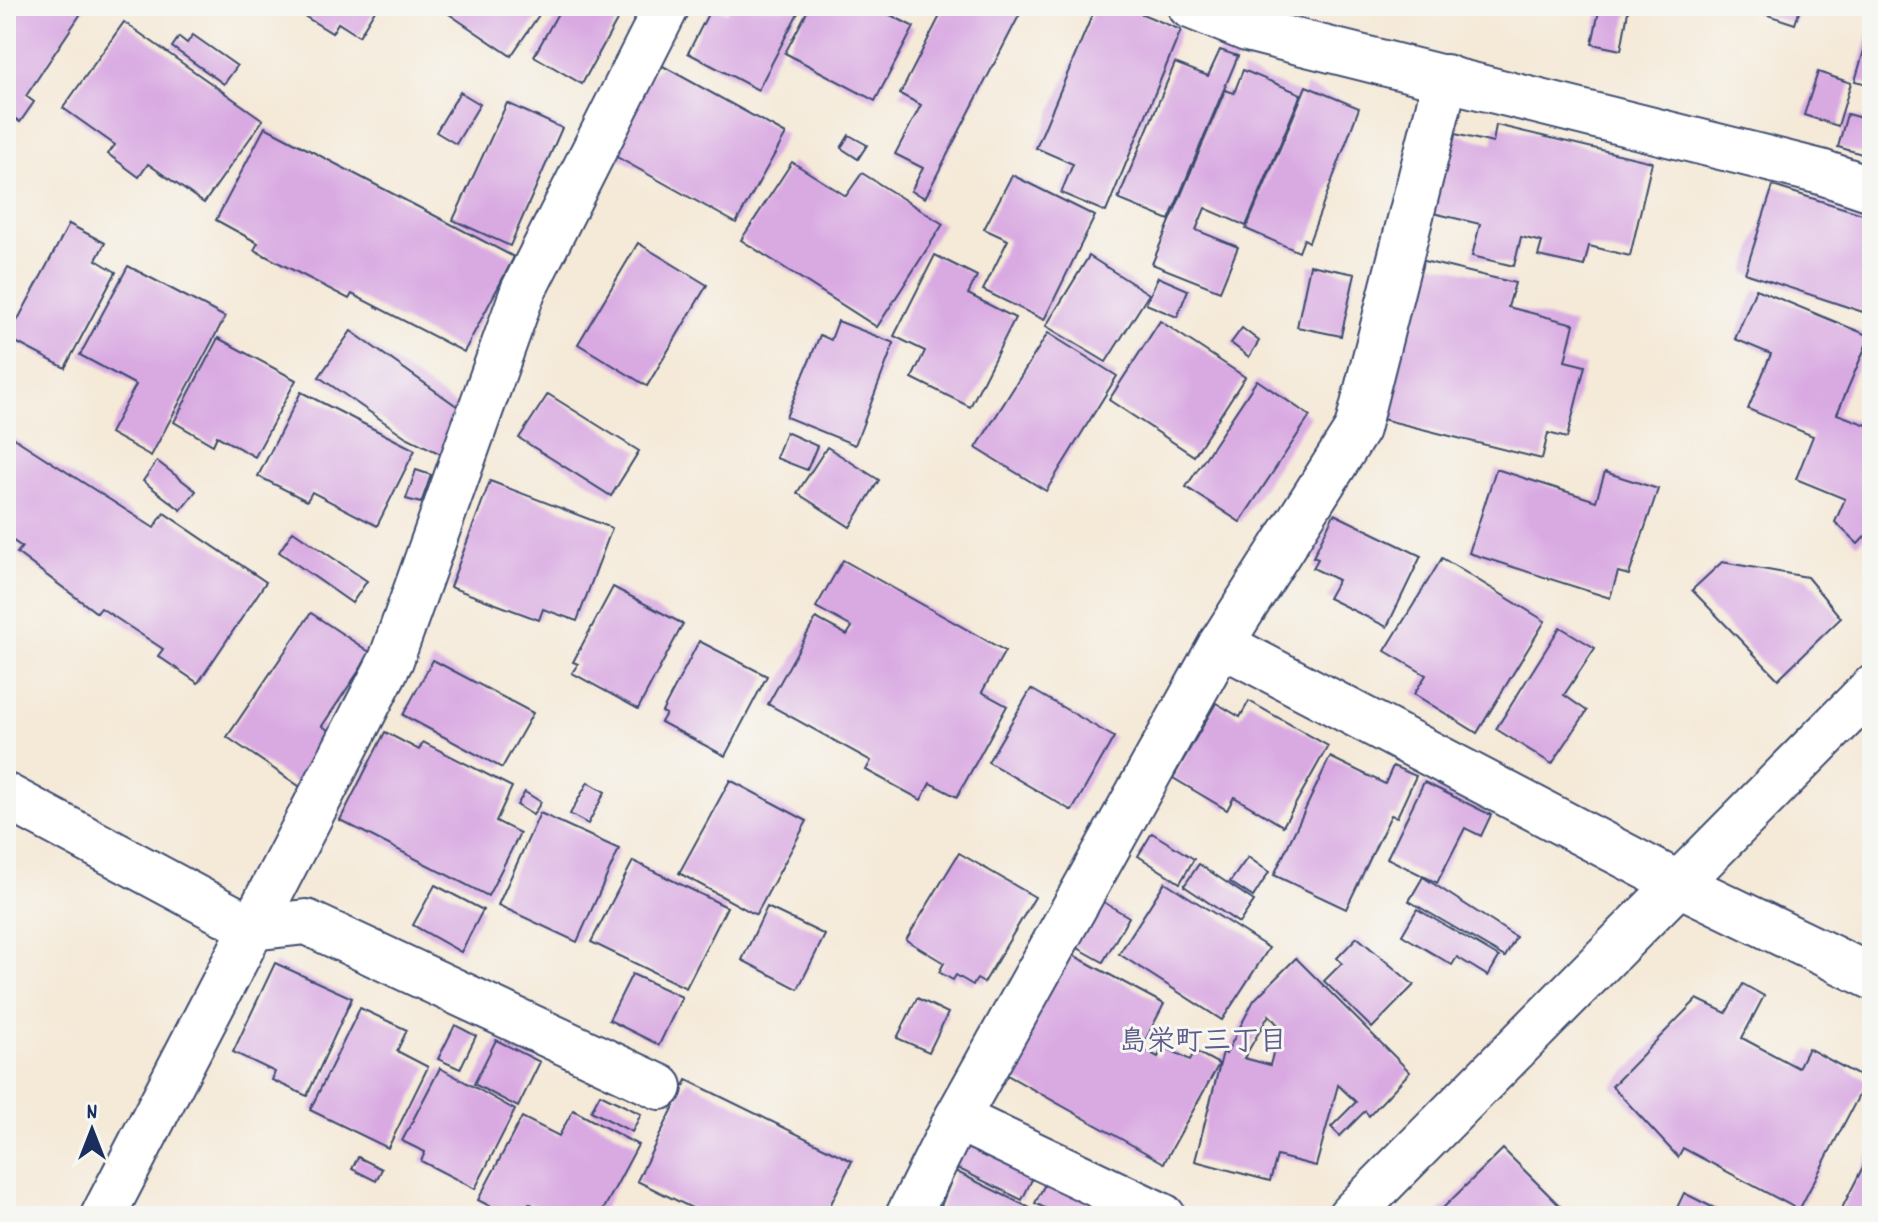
<svg xmlns="http://www.w3.org/2000/svg" width="1878" height="1222" font-family="Dekko,'Klee One',sans-serif">
	<style>
		.building { fill: #d9aae2; fill-rule: evenodd }
		.lines { fill: none; stroke-linecap: round; stroke-linejoin: round }
		.minor-casing { stroke: #3c4b70; stroke-width: 48 }
		.minor { stroke: #fff; stroke-width: 44 }
		.labels { text-anchor: middle; dominant-baseline: central; stroke-width: 6; stroke-linejoin: round; paint-order: stroke }
		.neighbourhood-label { font-size: 28px; font-weight: bold; fill: #5e5a8c; stroke: #f6f6f2 }
	</style>
	<rect width="100%" height="100%" fill="#f6f6f2"/>
	<filter id="ink" filterUnits="userSpaceOnUse"><feTurbulence type="fractalNoise" baseFrequency=".0125" numOctaves="2"/><feDisplacementMap in="SourceGraphic" scale="16" xChannelSelector="R" yChannelSelector="G"/><feConvolveMatrix kernelMatrix="1 2 1 2 8 2 1 2 1" color-interpolation-filters="sRGB"/></filter>
	<filter id="wash" filterUnits="userSpaceOnUse"><feTurbulence type="fractalNoise" baseFrequency=".006" numOctaves="4" result="noise"/><feDisplacementMap in="SourceGraphic" scale="32" xChannelSelector="R" yChannelSelector="G"/><feGaussianBlur stdDeviation="1.8" result="paint"/><feColorMatrix in="noise" values="0 0 0 0 0 0 0 0 0 0 0 0 0 0 0 0 0 1.4 0 .05"/><feComposite in="paint" operator="in"/></filter>
	<g filter="url(#wash)">
		<rect width="100%" height="100%" fill="#f5e9d7"/>
		<g id="blocks">
			<g class="building">
				<polygon points="6,6 86,6 26,96 34,102 20,122 6,112 14,98 6,93"/>
				<polygon points="294,6 369,6 375,10 359,36 338,23 332,33 293,9"/>
				<polygon points="454,6 545,6 511,56 449,14"/>
				<polygon points="562,6 625,6 582,84 534,56"/>
				<polygon points="712,6 727,13 730,6 800,9 758,90 688,53"/>
				<polygon points="810,6 873,6 914,27 875,101 785,53"/>
				<polygon points="945,6 1024,6 925,198 911,191 923,168 895,154 921,105 900,94"/>
				<polygon points="1096,6 1123,6 1181,30 1106,212 1061,193 1073,164 1036,148"/>
				<polygon points="1600,6 1629,6 1621,50 1592,44"/>
				<polygon points="1757,6 1801,6 1795,24 1755,11"/>
				<polygon points="124,22 263,120 204,203 148,164 139,177 108,154 115,145 63,108"/>
				<polygon points="1872,23 1872,85 1855,81"/>
				<polygon points="193,35 237,66 224,84 172,47 179,37 187,43"/>
				<polygon points="1220,50 1238,56 1169,220 1118,199 1175,63 1208,76"/>
				<polygon points="661,65 786,134 736,223 588,141"/>
				<polygon points="1243,70 1301,94 1246,226 1205,208 1196,230 1238,247 1220,291 1152,264 1225,90 1234,93"/>
				<polygon points="1818,72 1851,83 1838,126 1804,115"/>
				<polygon points="1306,86 1359,108 1309,242 1304,239 1299,252 1246,229"/>
				<polygon points="460,92 480,104 456,144 436,132"/>
				<polygon points="507,103 562,128 510,246 453,220"/>
				<polygon points="1847,114 1872,121 1872,157 1838,147"/>
				<polygon points="1496,125 1652,162 1630,256 1589,246 1584,266 1538,256 1542,242 1521,237 1514,266 1472,256 1480,224 1433,213 1451,133 1493,143"/>
				<polygon points="265,127 514,257 464,352 352,294 349,299 254,250 258,243 216,220"/>
				<polygon points="849,135 867,145 858,159 841,148"/>
				<polygon points="792,162 846,196 862,173 943,224 877,327 741,240"/>
				<polygon points="1012,175 1095,216 1044,320 983,290 1008,240 984,229"/>
				<polygon points="1773,186 1872,217 1872,315 1745,273"/>
				<polygon points="69,224 105,243 96,260 116,272 65,368 8,338"/>
				<polygon points="638,243 707,285 647,386 578,344"/>
				<polygon points="935,255 977,276 968,294 1015,318 970,407 912,378 925,351 894,336"/>
				<polygon points="1089,256 1149,294 1106,362 1046,326"/>
				<polygon points="1407,257 1515,283 1508,307 1574,324 1565,361 1585,366 1567,438 1548,433 1542,459 1374,417"/>
				<polygon points="1310,265 1355,274 1341,336 1297,327"/>
				<polygon points="128,266 225,317 151,456 110,433 136,385 80,355"/>
				<polygon points="1158,277 1188,290 1177,317 1146,304"/>
				<polygon points="1756,289 1870,336 1837,414 1872,427 1872,529 1858,544 1835,522 1845,499 1796,479 1813,436 1748,409 1771,354 1735,339"/>
				<polygon points="838,321 894,343 855,445 786,417 820,335 831,340"/>
				<polygon points="1160,321 1245,377 1194,456 1109,400"/>
				<polygon points="1242,328 1259,341 1249,357 1231,343"/>
				<polygon points="351,331 465,412 449,458 406,437 319,377"/>
				<polygon points="1048,333 1117,376 1046,491 976,448"/>
				<polygon points="218,338 296,380 255,457 217,436 213,445 174,422"/>
				<polygon points="1257,380 1310,416 1240,522 1186,487"/>
				<polygon points="301,392 415,450 377,526 312,492 307,501 258,476"/>
				<polygon points="548,394 639,451 611,496 519,438"/>
				<polygon points="786,432 817,446 807,470 776,458"/>
				<polygon points="6,433 154,528 164,513 266,582 198,683 158,656 163,649 101,608 97,613 17,553 22,547 6,536"/>
				<polygon points="827,447 879,480 850,527 797,493"/>
				<polygon points="157,461 196,491 181,510 143,481"/>
				<polygon points="1496,469 1596,501 1605,472 1658,489 1629,575 1618,572 1610,598 1469,553"/>
				<polygon points="416,470 431,475 421,503 406,499"/>
				<polygon points="490,481 612,528 577,621 543,609 539,620 450,587"/>
				<polygon points="1334,514 1421,556 1387,627 1328,598 1338,580 1313,568 1318,559 1313,557"/>
				<polygon points="293,531 367,581 352,603 279,552"/>
				<polygon points="1442,558 1545,621 1477,733 1414,694 1426,675 1385,651"/>
				<polygon points="843,560 1005,651 982,692 1007,706 957,797 930,783 921,800 866,770 871,761 768,704 816,618 847,635 852,627 816,607"/>
				<polygon points="1722,562 1807,577 1841,618 1778,679 1692,590"/>
				<polygon points="613,587 683,624 638,709 572,673 578,664 573,662"/>
				<polygon points="311,613 371,653 322,726 336,735 302,788 227,737"/>
				<polygon points="1560,627 1595,648 1564,695 1587,711 1552,764 1496,729"/>
				<polygon points="699,641 767,676 725,756 661,722 666,714 662,712"/>
				<polygon points="433,660 533,713 502,768 403,715"/>
				<polygon points="1031,689 1114,737 1072,811 988,762"/>
				<polygon points="1249,701 1328,746 1283,826 1234,797 1227,810 1173,778 1216,703 1240,717"/>
				<polygon points="385,732 419,750 423,742 512,787 496,821 520,833 488,896 340,820"/>
				<polygon points="1330,757 1385,784 1393,766 1416,776 1397,817 1391,815 1346,909 1274,875"/>
				<polygon points="730,780 807,821 756,915 679,873"/>
				<polygon points="588,782 605,792 588,824 570,814"/>
				<polygon points="1424,782 1491,815 1481,836 1465,828 1437,883 1387,858"/>
				<polygon points="525,792 541,802 533,815 517,805"/>
				<polygon points="540,813 619,849 577,942 498,905"/>
				<polygon points="1152,833 1194,859 1180,883 1138,856"/>
				<polygon points="959,853 1035,897 984,983 977,979 973,985 956,975 953,980 939,972 944,963 906,940"/>
				<polygon points="1248,857 1269,872 1253,897 1230,882"/>
				<polygon points="633,861 727,907 686,988 591,942"/>
				<polygon points="1199,864 1254,901 1239,923 1184,886"/>
				<polygon points="1423,877 1516,937 1505,957 1409,901"/>
				<polygon points="1165,882 1269,948 1222,1020 1119,954"/>
				<polygon points="435,885 483,910 461,952 413,925"/>
				<polygon points="1095,897 1129,917 1103,962 1069,943"/>
				<polygon points="767,907 825,935 798,989 742,960"/>
				<polygon points="1417,909 1499,957 1488,976 1457,957 1452,965 1402,935"/>
				<polygon points="1357,937 1414,985 1372,1028 1324,981 1342,963 1337,958"/>
				<polygon points="1060,948 1164,1004 1141,1048 1158,1057 1163,1046 1190,1060 1195,1051 1219,1064 1164,1163 993,1067"/>
				<path d="M1296,958L1410,1072L1369,1116L1365,1111L1340,1136L1331,1127L1356,1102L1338,1085L1316,1166L1277,1156L1270,1181L1195,1161L1223,1052L1226,1054L1254,1000ZM1269,1015L1280,1027L1270,1065L1244,1058Z"/>
				<polygon points="275,963 352,998 307,1096 272,1080 275,1072 233,1052"/>
				<polygon points="632,974 682,997 659,1045 609,1020"/>
				<polygon points="1743,984 1764,996 1742,1038 1798,1068 1808,1048 1867,1080 1799,1210 1683,1148 1678,1157 1612,1086 1697,999 1726,1013"/>
				<polygon points="917,998 948,1013 929,1052 897,1038"/>
				<polygon points="360,1008 407,1030 397,1051 428,1067 388,1148 310,1110"/>
				<polygon points="455,1025 476,1036 460,1069 438,1059"/>
				<polygon points="496,1040 540,1062 518,1107 474,1084"/>
				<polygon points="440,1068 515,1110 475,1189 421,1161 425,1152 402,1141"/>
				<polygon points="687,1080 852,1161 825,1216 708,1216 637,1181"/>
				<polygon points="600,1094 641,1114 632,1132 591,1111"/>
				<polygon points="573,1110 638,1145 600,1216 553,1216 529,1203 521,1216 509,1216 478,1200 522,1117 559,1136"/>
				<polygon points="984,1140 1038,1167 1022,1200 951,1165 956,1151"/>
				<polygon points="1503,1149 1562,1208 1554,1216 1443,1216 1439,1212"/>
				<polygon points="1872,1149 1872,1205 1867,1216 1838,1216"/>
				<polygon points="358,1157 382,1169 376,1181 352,1169"/>
				<polygon points="955,1171 1030,1208 1026,1216 937,1216"/>
				<polygon points="1051,1173 1118,1216 1060,1216 1035,1203"/>
				<polygon points="1684,1193 1730,1216 1673,1216"/>
			</g>
		</g>
	</g>
	<g filter="url(#ink)">
		<use href="#blocks" fill-opacity="0" stroke="#3c4b70" stroke-width="2"/>
		<g class="lines">
			<g class="minor-casing">
				<g id="minor">
					<polyline points="1190,6 1247,29 1821,172 1872,189"/>
					<polyline points="1221,644 1679,884 1872,977"/>
					<polyline points="6,796 252,928 306,922 660,1087"/>
					<polyline points="103,1216 391,660 523,291 667,6"/>
					<polyline points="908,1216 957,1118"/>
					<polyline points="1163,1216 957,1118 1221,644 1357,429 1446,77"/>
					<polyline points="1350,1216 1872,688"/>
				</g>
			</g>
			<use href="#minor" class="minor"/>
		</g>
	</g>
	<g class="labels">
		<g class="neighbourhood-label">
			<text x="1203" y="1044">島栄町三丁目</text>
		</g>
	</g>
	<rect width="1878" height="1222" fill="none" stroke="#f6f6f2" stroke-width="32"/>
	<g transform="translate(92 1130)" stroke="#f6f6f2" stroke-width="6" paint-order="stroke">
	<path d="M0-6L14 30L0 20L-14 30Z" fill="#1b2f5e"/>
	<text y="-12" font-size="22" font-weight="bold" text-anchor="middle" fill="#1b2f5e">N</text>
	</g>
</svg>
